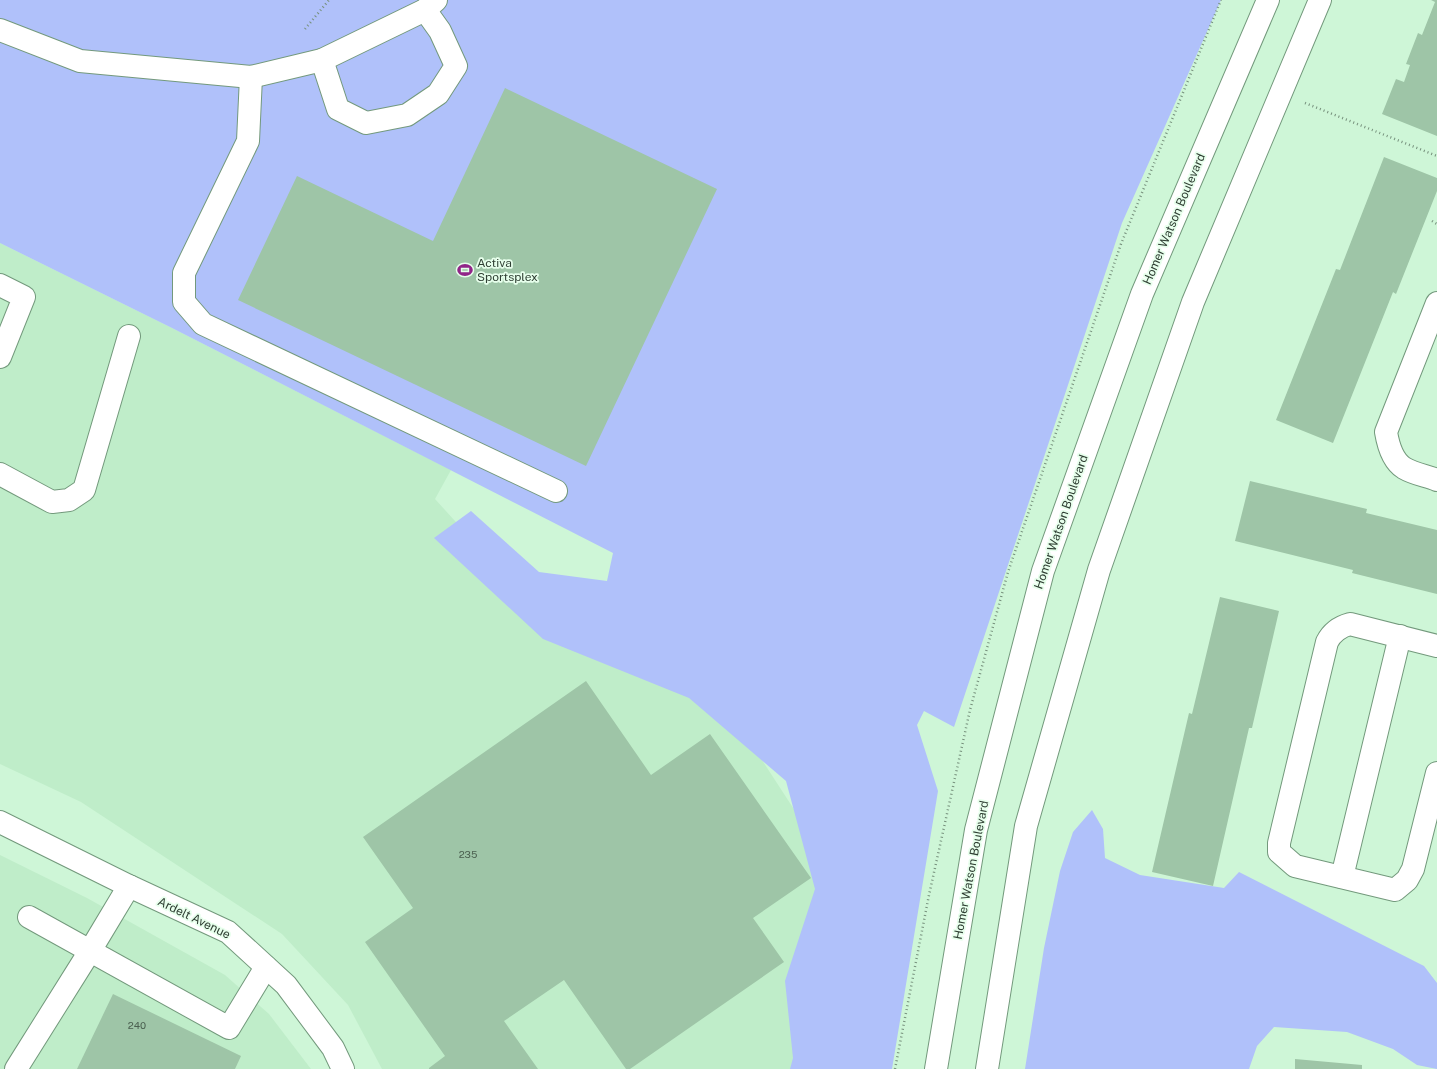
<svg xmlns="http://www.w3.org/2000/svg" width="1437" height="1069" font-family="'Public Sans',sans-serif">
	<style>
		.built { fill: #bfedc9 }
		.green { fill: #b0c1fa }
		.building { fill: #9ec5a7 }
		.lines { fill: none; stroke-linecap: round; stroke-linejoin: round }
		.minor-casing { stroke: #73997c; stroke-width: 24 }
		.major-casing { stroke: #73997c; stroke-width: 24 }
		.path { stroke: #77917d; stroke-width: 2.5; stroke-dasharray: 1 3; stroke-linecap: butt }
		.minor { stroke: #fff; stroke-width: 22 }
		.major { stroke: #fff; stroke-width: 22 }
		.labels { text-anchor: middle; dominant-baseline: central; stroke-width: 3.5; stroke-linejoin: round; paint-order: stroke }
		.number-label { font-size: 10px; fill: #4b6050 }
		.street-label { font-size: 12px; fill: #2f3f33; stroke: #e7ffec }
		.poi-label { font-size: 12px; fill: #2f3f33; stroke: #e7ffec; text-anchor: start }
	</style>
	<rect width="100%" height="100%" fill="#cef6d7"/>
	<g class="built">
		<polygon points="0,243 172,328 451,470 435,499 465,532 721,697 825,857 792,1069 382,1069 348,1005 282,934 81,802 0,764"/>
		<polygon points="0,855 87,898 225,975 269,1014 311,1069 0,1069"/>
	</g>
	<g class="green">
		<polygon points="0,0 1221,0 1122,223 954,727 924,711 917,725 938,791 892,1069 790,1069 793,1058 785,981 815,889 786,781 689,698 543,639 434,538 471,511 539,572 607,581 613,553 172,328 0,243"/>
		<polygon points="1092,810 1103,829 1105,858 1140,875 1224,888 1239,872 1424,966 1437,983 1437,1069 1417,1065 1393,1049 1347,1032 1274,1027 1257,1046 1249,1069 1025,1069 1044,948 1060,871 1073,832"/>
	</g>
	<g class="building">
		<polygon points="1431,0 1437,0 1437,136 1382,114 1396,79 1404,82 1410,65 1406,64 1418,33 1422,35 1435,2"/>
		<polygon points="505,88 717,189 586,466 238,300 297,176 433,241"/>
		<polygon points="1384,157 1437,178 1437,191 1396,294 1393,292 1333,443 1276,420 1336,269 1340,270"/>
		<polygon points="1250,481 1367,509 1366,513 1437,530 1437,594 1352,573 1353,570 1235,541"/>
		<polygon points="1220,597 1279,611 1252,728 1249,728 1213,886 1152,872 1189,713 1192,714"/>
		<polygon points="586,681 651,775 710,734 811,878 753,918 784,962 630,1069 626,1069 564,980 504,1021 538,1069 429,1069 429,1068 445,1056 365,942 413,908 363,837"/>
		<polygon points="113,994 241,1056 235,1069 77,1069"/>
		<polygon points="1295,1059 1362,1065 1362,1069 1295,1069"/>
	</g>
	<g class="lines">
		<g class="minor-casing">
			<g id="minor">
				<polyline points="0,30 80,61 251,77 322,60 425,10 436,0"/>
				<polyline points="322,60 338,109 366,123 407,115 438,94 456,66 440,31 425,10"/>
				<polyline points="251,77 248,141 184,273 184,302 203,324 556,491"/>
				<polyline points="0,285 24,297 0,357"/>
				<path d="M1437,303L1386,432C1388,444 1393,461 1404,468C1414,474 1427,476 1437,480"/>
				<polyline points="0,474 52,502 69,500 84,490 129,336"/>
				<path d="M1437,646L1350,624C1339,627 1332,632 1327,642L1279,843V852L1295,866L1395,890L1407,880L1413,869L1437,773"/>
				<polyline points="0,822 129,886 228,932 286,985 333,1048 343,1069"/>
				<polyline points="1342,877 1400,636"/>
				<polyline points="29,917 229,1028 266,967"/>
				<polyline points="16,1069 90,951 129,886"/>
			</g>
		</g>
		<g class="major-casing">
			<g id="major">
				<polyline points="936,1069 976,830 1043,571 1142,294 1268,0"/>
				<polyline points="987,1069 1026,826 1099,570 1193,302 1320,0"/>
			</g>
		</g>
		<g class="path">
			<polyline points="305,29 329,0"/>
			<polyline points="1305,103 1437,156"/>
			<polyline points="1432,221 1437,224"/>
			<polyline points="895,1069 929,895 970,710 1008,572 1121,244 1221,0"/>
		</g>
		<use href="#minor" class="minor"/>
		<use href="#major" class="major"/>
	</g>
	<defs>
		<g id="stadium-bare" transform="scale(1.2)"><path d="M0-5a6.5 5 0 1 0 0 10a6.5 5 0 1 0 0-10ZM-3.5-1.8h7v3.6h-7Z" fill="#912588" stroke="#e7ffec" stroke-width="2.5" paint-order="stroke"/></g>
	</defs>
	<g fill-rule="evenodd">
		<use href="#stadium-bare" x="465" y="270"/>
	</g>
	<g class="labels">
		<g class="number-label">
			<text x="468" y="854">235</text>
			<text x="137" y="1025">240</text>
		</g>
		<g class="street-label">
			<text transform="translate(1174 219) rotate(-67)">Homer Watson Boulevard</text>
			<text transform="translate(1061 522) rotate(-71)">Homer Watson Boulevard</text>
			<text transform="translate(971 870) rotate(-79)">Homer Watson Boulevard</text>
			<text transform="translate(194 918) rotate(26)">Ardelt Avenue</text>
		</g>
		<g class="poi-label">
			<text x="477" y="263">Activa<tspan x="477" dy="14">Sportsplex</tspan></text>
		</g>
	</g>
</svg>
